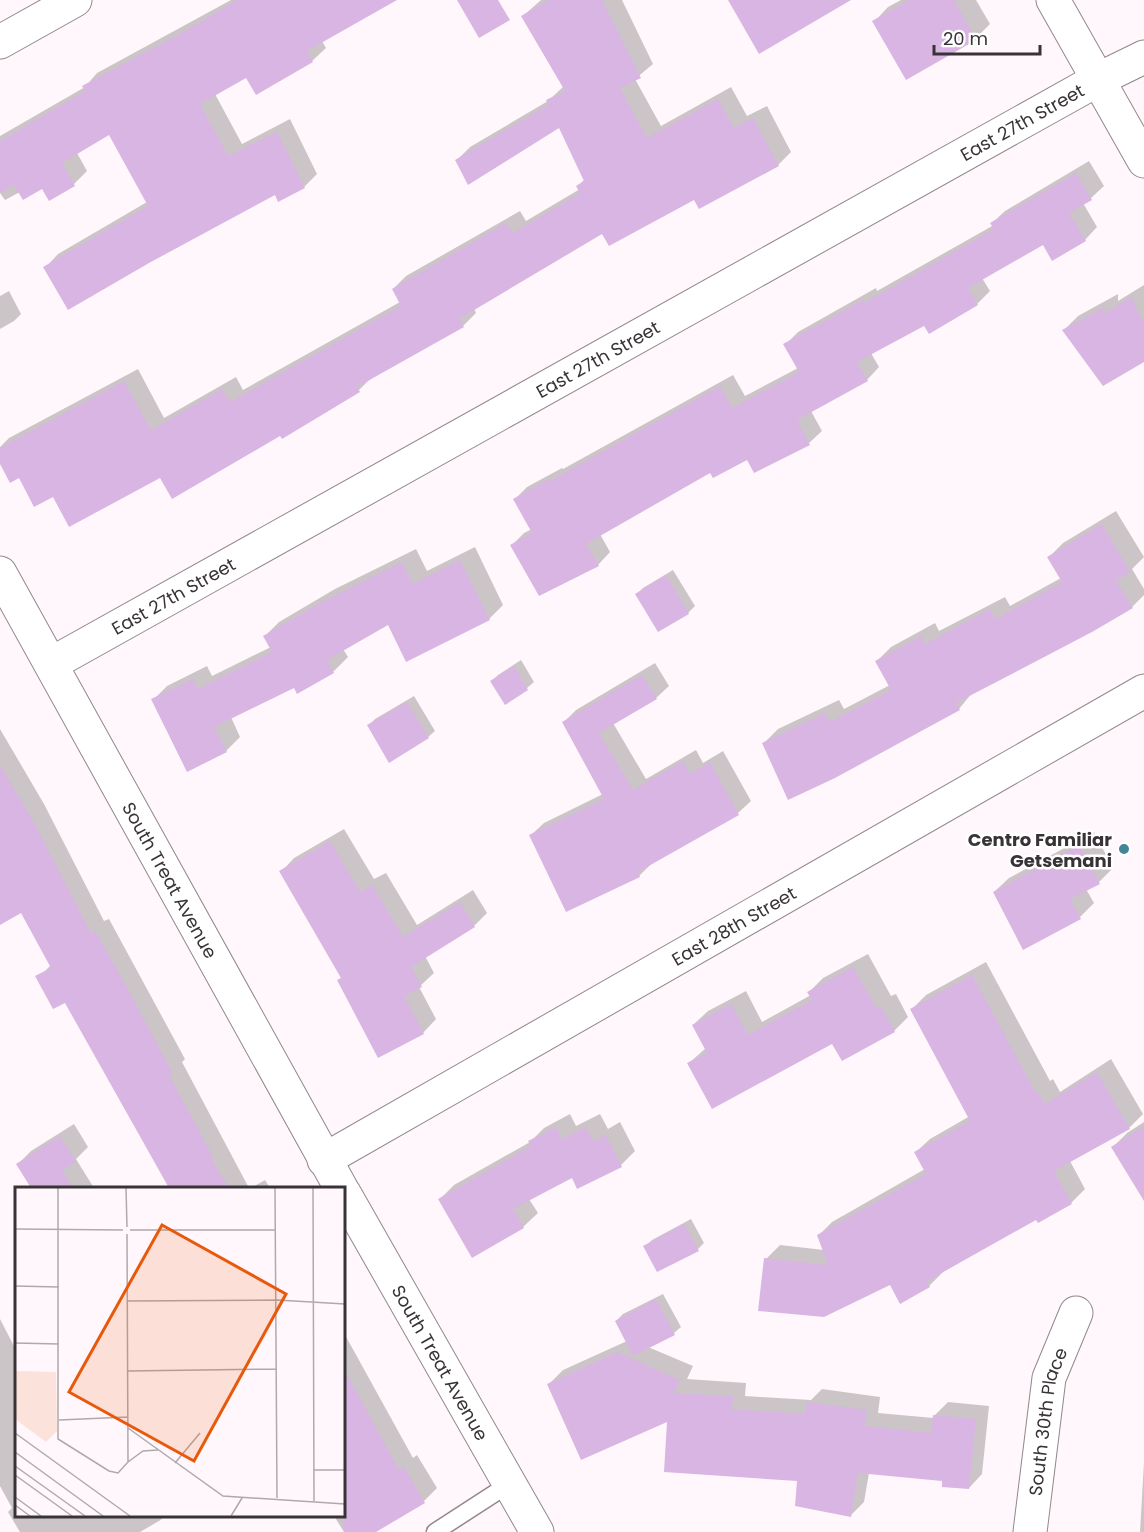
<svg xmlns="http://www.w3.org/2000/svg" width="1144" height="1532" font-family="Poppins,sans-serif">
	<style>
		.shadow { fill: #0003 }
		.building { fill: #d8b5e2 }
		.lines { fill: none; stroke-linecap: round; stroke-linejoin: round }
		.service-casing { stroke: #92878d; stroke-width: 19 }
		.minor-casing { stroke: #92878d; stroke-width: 35 }
		.service { stroke: #fff; stroke-width: 16 }
		.minor { stroke: #fff; stroke-width: 33 }
		.poi-dot { fill: #438496; stroke: #fff; stroke-width: 2 }
		.labels { text-anchor: middle; dominant-baseline: central; stroke-width: 5; stroke-linejoin: round; paint-order: stroke }
		.street-label { font-size: 18px; fill: #383336; stroke: #fff }
		.poi-label { font-size: 18px; font-weight: bold; fill: #383336; stroke: #fff; text-anchor: end }
		.inset-road { fill: none; stroke: #afa9ac; stroke-width: 1.5 }
		.view { fill: #e8590c; fill-opacity: 0.15; stroke: #e8590c; stroke-width: 3 }
		.inset-edge { fill: none; stroke: #383336; stroke-width: 3 }
	</style>
	<rect width="100%" height="100%" fill="#fff7fb"/>
	<g class="shadow">
		<polygon points="231,0 394,0 322,41 326,48 312,61 247,76 215,94 242,144 290,119 317,174 304,187 275,193 45,268 58,254 147,202 110,133 77,153 87,171 74,184 50,199 43,187 20,192 5,200 0,193 0,136 85,87 97,73"/>
		<polygon points="541,0 622,0 653,64 635,79 661,126 731,87 747,116 767,106 791,152 778,165 603,232 474,308 476,313 463,326 372,377 359,390 281,434 160,476 54,495 20,476 0,460 0,447 9,438 138,369 164,418 236,377 243,390 400,302 393,289 406,276 520,211 526,221 580,189 578,186 585,179 560,126 457,160 470,147 548,101 564,86 523,16"/>
		<polygon points="901,0 976,0 990,24 976,38 907,78 874,22 888,7"/>
		<polygon points="1089,161 1104,186 1091,198 1083,203 1097,227 1085,240 1043,243 982,278 990,291 977,304 929,332 925,324 871,353 879,367 867,380 811,411 822,431 809,443 748,458 711,471 600,534 610,552 598,565 512,545 524,533 532,529 515,499 527,487 562,468 563,469 733,375 745,396 798,368 785,345 798,332 876,288 877,291 994,225 992,223 1005,211"/>
		<polygon points="1144,285 1144,360 1064,330 1078,316 1118,294 1118,301"/>
		<polygon points="9,291 21,314 14,321 0,329 0,296"/>
		<polygon points="1116,511 1144,557 1132,569 1144,589 1144,595 1132,607 972,693 959,709 764,743 778,729 839,700 844,709 890,685 877,661 891,647 935,623 939,631 1005,597 1010,606 1061,578 1049,557 1063,543"/>
		<polygon points="475,547 503,605 489,619 388,623 343,649 348,657 334,671 297,691 294,686 231,717 240,737 226,751 153,700 167,686 207,666 212,676 271,647 265,636 279,622 335,589 416,549 427,571"/>
		<polygon points="673,570 695,606 688,613 637,594 643,588"/>
		<polygon points="521,660 534,682 527,688 505,703 492,681 498,675"/>
		<polygon points="655,663 669,686 656,698 613,723 646,779 696,750 703,763 723,751 751,801 738,813 653,862 639,876 531,835 544,823 603,794 564,722 576,710"/>
		<polygon points="414,696 435,731 428,737 369,725 375,719"/>
		<polygon points="0,729 44,804 104,921 109,919 185,1059 182,1062 249,1188 174,1188 65,1001 43,973 51,965 22,911 0,887"/>
		<polygon points="344,829 374,879 386,873 417,925 473,890 487,913 474,926 425,956 434,973 419,987 436,1019 423,1033 339,980 342,977 281,872 294,858"/>
		<polygon points="1094,832 1113,868 1099,882 1086,889 1094,903 1080,917 994,892 1009,878"/>
		<polygon points="868,954 891,996 896,994 908,1017 894,1031 842,1059 833,1042 689,1063 706,1048 693,1025 708,1011 746,991 762,1022 811,995 809,992 823,978"/>
		<polygon points="986,962 1050,1081 1053,1079 1060,1092 1111,1059 1143,1114 1129,1128 1070,1161 1085,1189 1071,1203 1037,1218 943,1272 929,1286 890,1283 766,1259 780,1245 824,1250 818,1236 832,1222 925,1169 916,1152 930,1139 970,1116 912,1009 926,995"/>
		<polygon points="570,1114 576,1126 600,1114 608,1129 620,1122 635,1151 621,1165 578,1187 572,1176 529,1199 538,1213 523,1227 472,1256 440,1199 454,1185 530,1142 544,1128"/>
		<polygon points="1144,1122 1144,1161 1113,1147 1127,1133"/>
		<polygon points="74,1124 88,1147 76,1159 94,1188 33,1188 18,1164 31,1151"/>
		<polygon points="265,1180 270,1188 251,1188"/>
		<polygon points="691,1219 704,1243 698,1249 645,1247 652,1240"/>
		<polygon points="663,1294 681,1327 674,1333 648,1347 693,1366 687,1379 746,1383 745,1396 811,1400 822,1389 880,1397 878,1413 934,1418 934,1416 948,1402 989,1406 982,1474 969,1488 944,1479 869,1473 864,1502 850,1516 799,1479 668,1419 549,1384 563,1370 627,1341 616,1321 623,1314"/>
		<polygon points="0,1319 16,1350 16,1516 165,1516 159,1521 140,1532 20,1532 8,1512 12,1508 0,1486"/>
		<polygon points="344,1333 413,1458 417,1455 437,1488 424,1501 373,1532 344,1532 334,1516 344,1516"/>
		<polygon points="1144,1462 1144,1532 1140,1532"/>
	</g>
	<g class="building">
		<polygon points="237,0 397,0 307,51 313,62 256,95 246,78 200,104 228,156 277,132 305,188 278,202 275,195 149,263 68,310 43,267 148,206 109,135 62,163 75,186 49,201 42,189 23,200 14,185 0,193 0,141 85,91 82,86 187,30"/>
		<polygon points="457,0 498,0 510,20 479,38"/>
		<polygon points="549,0 602,0 641,78 620,88 647,138 718,99 734,128 753,118 779,166 699,209 694,200 609,246 602,234 459,319 464,327 357,387 360,392 282,439 280,436 172,499 160,478 69,527 53,497 34,507 19,478 10,483 0,464 0,448 124,381 151,430 222,389 230,402 401,306 392,289 506,223 513,233 580,193 576,186 584,181 559,128 468,185 455,160 548,105 546,100 565,91 521,16"/>
		<polygon points="728,0 851,0 759,54"/>
		<polygon points="909,0 954,0 976,40 906,80 872,21"/>
		<polygon points="1076,173 1092,200 1069,213 1086,241 1052,261 1043,245 968,288 978,305 929,334 924,326 857,362 868,381 797,420 810,445 754,473 747,460 713,478 710,473 586,544 599,566 539,596 510,545 532,533 513,499 549,479 550,481 720,386 732,408 799,372 783,344 863,300 864,303 994,229 990,223"/>
		<polygon points="1131,297 1144,324 1144,362 1103,386 1062,330 1105,307 1104,314"/>
		<polygon points="1102,524 1130,572 1116,580 1133,608 1092,632 956,703 960,710 835,778 788,800 762,743 825,713 830,722 891,690 875,661 921,636 925,644 990,609 996,619 1062,582 1047,557"/>
		<polygon points="460,560 490,620 406,662 388,625 327,660 334,673 297,694 294,688 214,727 227,752 187,772 151,699 193,679 198,689 272,652 263,636 320,603 402,562 413,584"/>
		<polygon points="666,575 689,614 658,632 635,594"/>
		<polygon points="514,666 528,690 505,705 490,681"/>
		<polygon points="642,675 657,699 599,733 633,790 683,761 690,774 710,762 739,815 638,872 640,877 566,912 529,835 604,799 562,722"/>
		<polygon points="407,702 429,738 389,763 367,725"/>
		<polygon points="0,765 31,817 91,933 95,931 124,982 173,1074 169,1075 213,1157 211,1159 229,1188 169,1188 65,1003 53,1009 35,976 51,968 21,913 0,925"/>
		<polygon points="330,841 360,892 372,885 403,937 460,902 475,927 411,967 422,987 404,996 424,1034 378,1058 337,980 341,978 279,871"/>
		<polygon points="1079,845 1100,884 1070,899 1081,919 1023,950 993,892"/>
		<polygon points="853,967 877,1009 881,1007 895,1032 842,1061 832,1044 712,1109 687,1063 707,1053 692,1025 731,1004 748,1035 812,1000 807,992"/>
		<polygon points="972,975 1036,1093 1038,1092 1045,1104 1097,1072 1130,1129 1054,1171 1072,1204 1038,1223 1036,1220 927,1281 930,1287 900,1304 890,1285 824,1317 758,1311 764,1258 828,1265 817,1235 926,1174 914,1152 970,1121 910,1009"/>
		<polygon points="1144,1126 1144,1201 1111,1147"/>
		<polygon points="556,1127 562,1139 586,1127 594,1142 606,1135 622,1167 577,1189 572,1178 513,1209 524,1228 472,1258 438,1199 531,1146 528,1141"/>
		<polygon points="60,1136 76,1162 62,1170 73,1188 31,1188 16,1164"/>
		<polygon points="684,1224 699,1251 657,1272 643,1246"/>
		<polygon points="656,1299 675,1335 633,1356 615,1321"/>
		<polygon points="617,1352 680,1380 674,1393 733,1396 732,1409 805,1414 807,1402 867,1410 865,1426 931,1433 933,1415 976,1419 969,1489 942,1487 942,1481 858,1473 851,1517 795,1506 797,1481 664,1472 667,1422 581,1460 547,1384"/>
		<polygon points="344,1369 399,1470 404,1467 425,1503 376,1532 344,1532"/>
	</g>
	<g class="lines">
		<g class="service-casing">
			<polyline id="service" points="435,1532 509,1484"/>
		</g>
		<g class="minor-casing">
			<g id="minor">
				<polyline points="1053,0 1144,161"/>
				<polyline points="0,42 75,0"/>
				<path id="s1" d="M0,573L341,1188"/>
				<path id="s2" d="M51,664L1099,79L1144,57"/>
				<path id="s3" d="M324,1160L1144,691"/>
				<path id="s4" d="M344,1193L537,1532"/>
				<path id="s5" d="M1030,1532L1049,1378L1076,1313"/>
			</g>
		</g>
		<use href="#service" class="service"/>
		<use href="#minor" class="minor"/>
	</g>
	<circle class="poi-dot" cx="1124" cy="849" r="6"/>
	<g class="labels">
		<g class="street-label">
			<text stroke="none"><textPath href="#s2" startOffset="1112">East 27th Street</textPath></text>
			<text stroke="none"><textPath href="#s2" startOffset="626">East 27th Street</textPath></text>
			<text stroke="none"><textPath href="#s2" startOffset="140">East 27th Street</textPath></text>
			<text stroke="none"><textPath href="#s1" startOffset="351">South Treat Avenue</textPath></text>
			<text stroke="none"><textPath href="#s3" startOffset="472">East 28th Street</textPath></text>
			<text stroke="none"><textPath href="#s4" startOffset="195">South Treat Avenue</textPath></text>
			<text stroke="none"><textPath href="#s5" startOffset="112">South 30th Place</textPath></text>
		</g>
		<g class="poi-label">
			<text x="1112" y="839">Centro Familiar<tspan x="1112" dy="21">Getsemani</tspan></text>
		</g>
	</g>
	<g transform="translate(15 1187)">
		<rect width="330" height="330" fill="#fff7fb"/>
		<path d="M0,184L41,185L42,244L31,255L0,232Z" fill="#fbe2db"/>
		<path class="inset-road" d="M43,1V252L94,284L103,286L113,275L112,47M111,1L112,40M260,1L262,311M298,1L299,314M0,42L108,43M115,43H260M0,99L44,100M112,114L262,113L330,117M0,156L44,157M112,184L261,182M44,233L113,230M113,241L208,309L330,317M0,246L115,329M0,265L88,329M113,275L128,264L143,263M160,276L185,246M0,279L70,329M299,283H330M0,288L57,329M0,310L26,329M0,318L15,329M216,329L227,311"/>
		<path class="view" d="M147,38L271,107L179,274L54,205Z"/>
		<rect width="330" height="330" class="inset-edge"/>
	</g>
	<path d="M934 45v9h106v-9" fill="none" stroke="#383336" stroke-width="3"/>
	<text x="943" y="45" font-size="18" fill="#383336" stroke="#ffffff" stroke-width="4.5" paint-order="stroke">20 m</text>
</svg>
